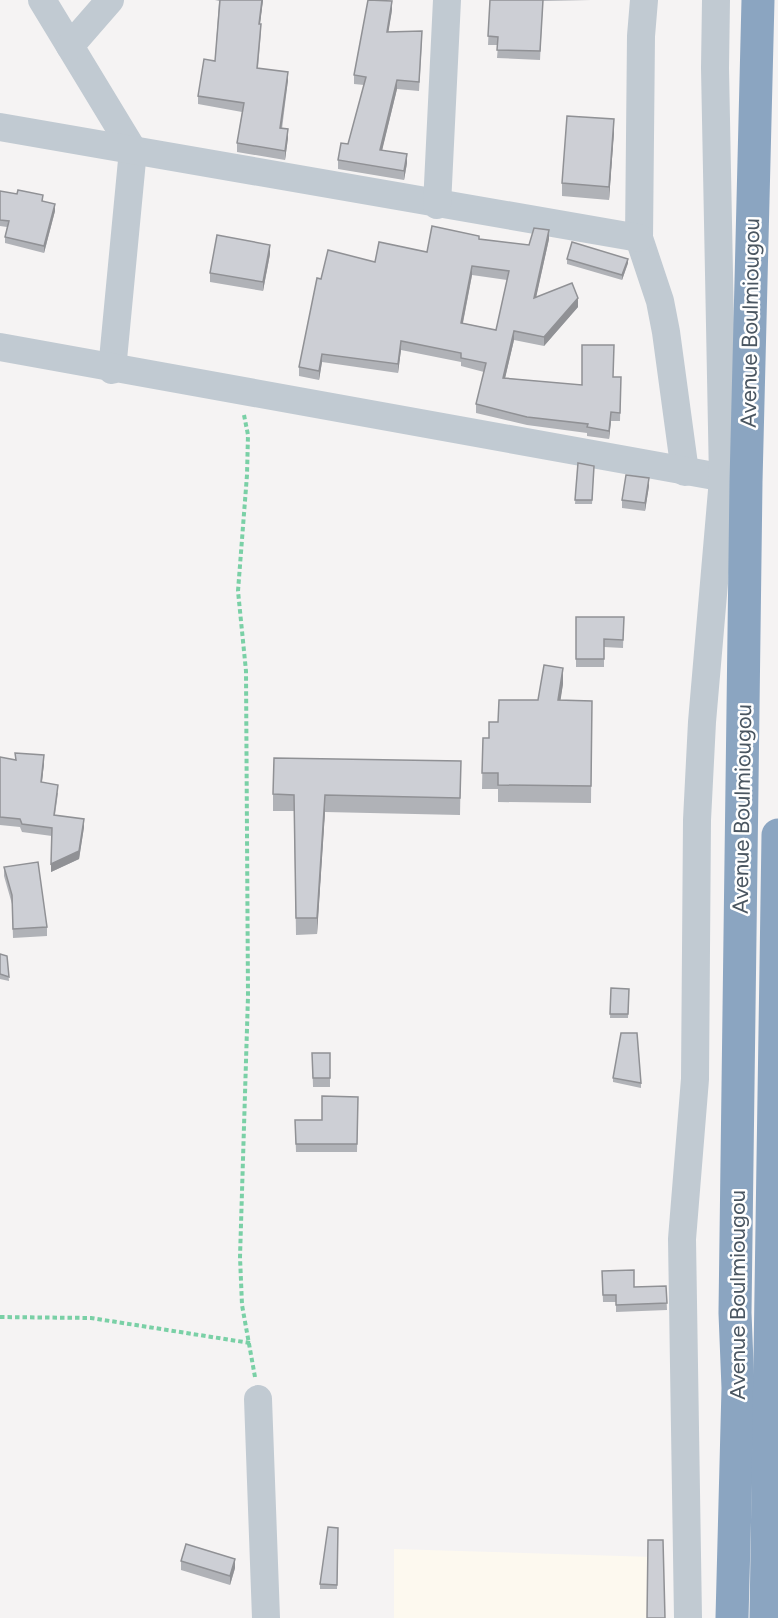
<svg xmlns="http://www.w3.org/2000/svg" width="778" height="1618" font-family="Figtree,sans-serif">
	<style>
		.commercial { fill: #fdf9ef }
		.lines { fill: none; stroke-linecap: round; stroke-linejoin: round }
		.path { stroke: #7ad0a6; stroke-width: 4; stroke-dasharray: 4.5 3; stroke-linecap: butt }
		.minor { stroke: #c1cad2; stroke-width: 28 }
		.highway { stroke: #8ba5c1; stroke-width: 33 }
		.wall { fill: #b0b2b7; fill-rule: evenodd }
		.shaded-wall { fill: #909195 }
		.building { fill: #cdcfd5; stroke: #909195; stroke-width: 1.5; fill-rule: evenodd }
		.labels { text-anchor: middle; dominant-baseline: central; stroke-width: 5; stroke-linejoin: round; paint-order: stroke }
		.street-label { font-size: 22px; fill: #4a5661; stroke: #fff }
	</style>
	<rect width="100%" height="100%" fill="#f5f3f3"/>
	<polygon class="commercial" points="394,1549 653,1557 653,1618 394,1618"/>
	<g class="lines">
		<g class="path">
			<polyline points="244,415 248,435 247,475 238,591 246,671 248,996 240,1257 242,1305 255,1377"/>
			<polyline points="0,1317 91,1318 250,1343"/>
		</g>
		<g class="minor">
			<polyline points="42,0 133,150 112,370"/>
			<polyline points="644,0 641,36 639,238 660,301 666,332 685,472"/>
			<polyline points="70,46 110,0"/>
			<polyline points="0,127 639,238"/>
			<polyline points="437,205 447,0"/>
			<polyline points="0,347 742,481"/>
			<polyline points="258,1399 266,1618"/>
			<polyline points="688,1618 682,1239 695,1079 697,820 702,722 723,479 715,68 716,0"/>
		</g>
		<g class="highway">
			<polyline points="732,1618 738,1388 735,1313 746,482 758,0"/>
			<polyline points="766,1618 778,835"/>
		</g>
	</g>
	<g class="wall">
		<polygon points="215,0 263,0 260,24 261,32 258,68 288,80 282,129 288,138 285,160 237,152 237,143 242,112 198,104 198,96 215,61 219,1"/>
		<polygon points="490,0 591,0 543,1 540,60 497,58 498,45 488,45"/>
		<polygon points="392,10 388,32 422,40 419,91 397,89 382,150 407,163 404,180 338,169 338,160 348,144 364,85 354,84 354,75"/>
		<polygon points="614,132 609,200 562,196 562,183"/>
		<polygon points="0,191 43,201 55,211 44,253 5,243 5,237 7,227 0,226"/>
		<path d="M479,239L529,245L549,239L536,297L578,307L544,346L514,340L505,378L582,385L613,377H621L620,421H611L609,439L587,436V433L527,425L476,413V404L484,372L461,366V362L401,350L398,373L322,362L319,380L299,376V367L321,279ZM472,275L507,280L496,330L463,323Z"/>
		<polygon points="270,254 263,291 210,282 210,273"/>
		<polygon points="567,259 628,263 622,280 567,264"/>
		<polygon points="578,463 594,466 592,504 575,504"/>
		<polygon points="649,486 645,511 622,508 622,500"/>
		<polygon points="576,617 624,617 623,648 604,647 604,667 576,667"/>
		<polygon points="563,684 560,700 592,701 591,803 498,802 498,789 482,789 483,738 489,738 498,722 538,700"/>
		<polygon points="15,753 44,763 42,782 58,793 55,815 84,827 79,859 51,872 52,836 22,832 20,827 0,825 0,757 15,760"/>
		<polygon points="461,761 460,815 325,812 317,934 296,935 294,811 273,811 273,794"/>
		<polygon points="4,867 47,927 47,936 13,938 12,904 4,876"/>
		<polygon points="0,954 7,956 9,981 0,979"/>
		<polygon points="611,988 629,989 628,1018 610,1018"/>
		<polygon points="312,1053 330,1053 330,1087 313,1087"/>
		<polygon points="613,1078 641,1083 641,1088 613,1082"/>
		<polygon points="358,1097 357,1152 296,1152 295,1120 322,1120"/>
		<polygon points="602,1271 634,1287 666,1286 667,1310 616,1312 616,1302 603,1302"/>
		<polygon points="338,1528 337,1589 320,1589 320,1584"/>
		<polygon points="181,1561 235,1568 230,1585 181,1570"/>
	</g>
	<g class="shaded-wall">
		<polygon points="262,0 263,0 259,32 259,24"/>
		<polygon points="392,1 392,10 387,41 387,32"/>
		<polygon points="288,72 288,80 280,137 280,128"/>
		<polygon points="397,80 397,89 380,159 380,150"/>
		<polygon points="614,119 614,132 609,200 609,187"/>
		<polygon points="288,129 288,138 285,160 285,151"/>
		<polygon points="407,154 407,163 404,180 404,171"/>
		<polygon points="55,204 55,211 44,253 44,246"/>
		<polygon points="549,230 549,239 534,307 534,298"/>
		<polygon points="270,245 270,254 263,291 263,282"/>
		<polygon points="628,259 628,263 622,280 622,275"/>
		<polygon points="472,266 472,275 461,332 461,323"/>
		<polygon points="578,298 578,307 544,346 544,337"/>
		<polygon points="514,331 514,340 503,387 503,378"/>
		<polygon points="401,341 401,350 398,373 398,364"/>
		<polygon points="322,354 322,362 319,380 319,371"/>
		<polygon points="611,412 611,421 609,439 609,431"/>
		<polygon points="649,478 649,486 645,511 645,503"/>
		<polygon points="563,668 563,684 558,717 558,700"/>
		<polygon points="44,755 44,763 41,790 41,782"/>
		<polygon points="325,795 325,812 317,934 317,918"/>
		<polygon points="84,819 84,827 79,859 51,872 51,864"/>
		<polygon points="235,1559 235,1568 230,1585 230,1576"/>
	</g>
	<g class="building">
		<polygon points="220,0 262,0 259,24 261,24 257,68 288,72 280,128 288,129 285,151 237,143 244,103 198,96 204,59 215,61"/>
		<polygon points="368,0 392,1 387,32 422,31 419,82 397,80 380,150 407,154 404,171 338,160 341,143 348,144 366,77 354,75"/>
		<polygon points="490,0 543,0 540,51 497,50 498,37 488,36"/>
		<polygon points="567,116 614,119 609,187 562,183"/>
		<polygon points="18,190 43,195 42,201 55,204 44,246 5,237 9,221 0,220 0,191 17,194"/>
		<path d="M432,226L479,236V239L529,245L534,228L549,230L534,298L572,283L578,298L544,337L514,331L503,378L582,385V345H614L613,377H621L620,413L611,412L609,431L587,427L588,424L527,417L476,404L486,363L461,358V353L401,341L398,364L322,354L319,371L299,367L317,278L321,279L328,250L375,262L379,242L427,252ZM472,266L509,271L496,330L461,323Z"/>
		<polygon points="217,235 270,245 263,282 210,273"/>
		<polygon points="572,242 628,259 622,275 567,259"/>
		<polygon points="578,463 594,466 592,500 575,500"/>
		<polygon points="626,475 649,478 645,503 622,500"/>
		<polygon points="576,617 624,617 623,640 604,639 604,659 576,659"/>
		<polygon points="544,665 563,668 558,700 592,701 591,786 498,785 498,773 482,773 483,738 489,738 489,722 498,722 499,700 538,700"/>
		<polygon points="15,753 44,755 41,782 58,785 54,815 84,819 79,851 51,864 52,828 22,824 20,819 0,817 0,757 16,760"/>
		<polygon points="274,758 461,761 460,798 325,795 317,918 296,918 294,795 273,794"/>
		<polygon points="38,862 47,927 13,929 12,895 4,867"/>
		<polygon points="0,954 7,956 9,977 0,974"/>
		<polygon points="611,988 629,989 628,1014 610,1014"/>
		<polygon points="621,1033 637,1033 641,1083 613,1078"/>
		<polygon points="312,1053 330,1053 330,1078 313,1078"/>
		<polygon points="322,1096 358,1097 357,1144 296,1144 295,1120 322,1120"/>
		<polygon points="634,1270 634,1287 666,1286 667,1303 616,1305 616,1295 603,1295 602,1271"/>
		<polygon points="328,1527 338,1528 337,1585 320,1584"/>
		<polygon points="648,1540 663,1540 665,1618 647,1618"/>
		<polygon points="186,1544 235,1559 230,1576 181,1561"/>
	</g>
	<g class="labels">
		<g class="street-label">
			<text transform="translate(750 323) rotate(-89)">Avenue Boulmiougou</text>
			<text transform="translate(742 809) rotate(-89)">Avenue Boulmiougou</text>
			<text transform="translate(737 1295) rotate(-90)">Avenue Boulmiougou</text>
		</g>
	</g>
</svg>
